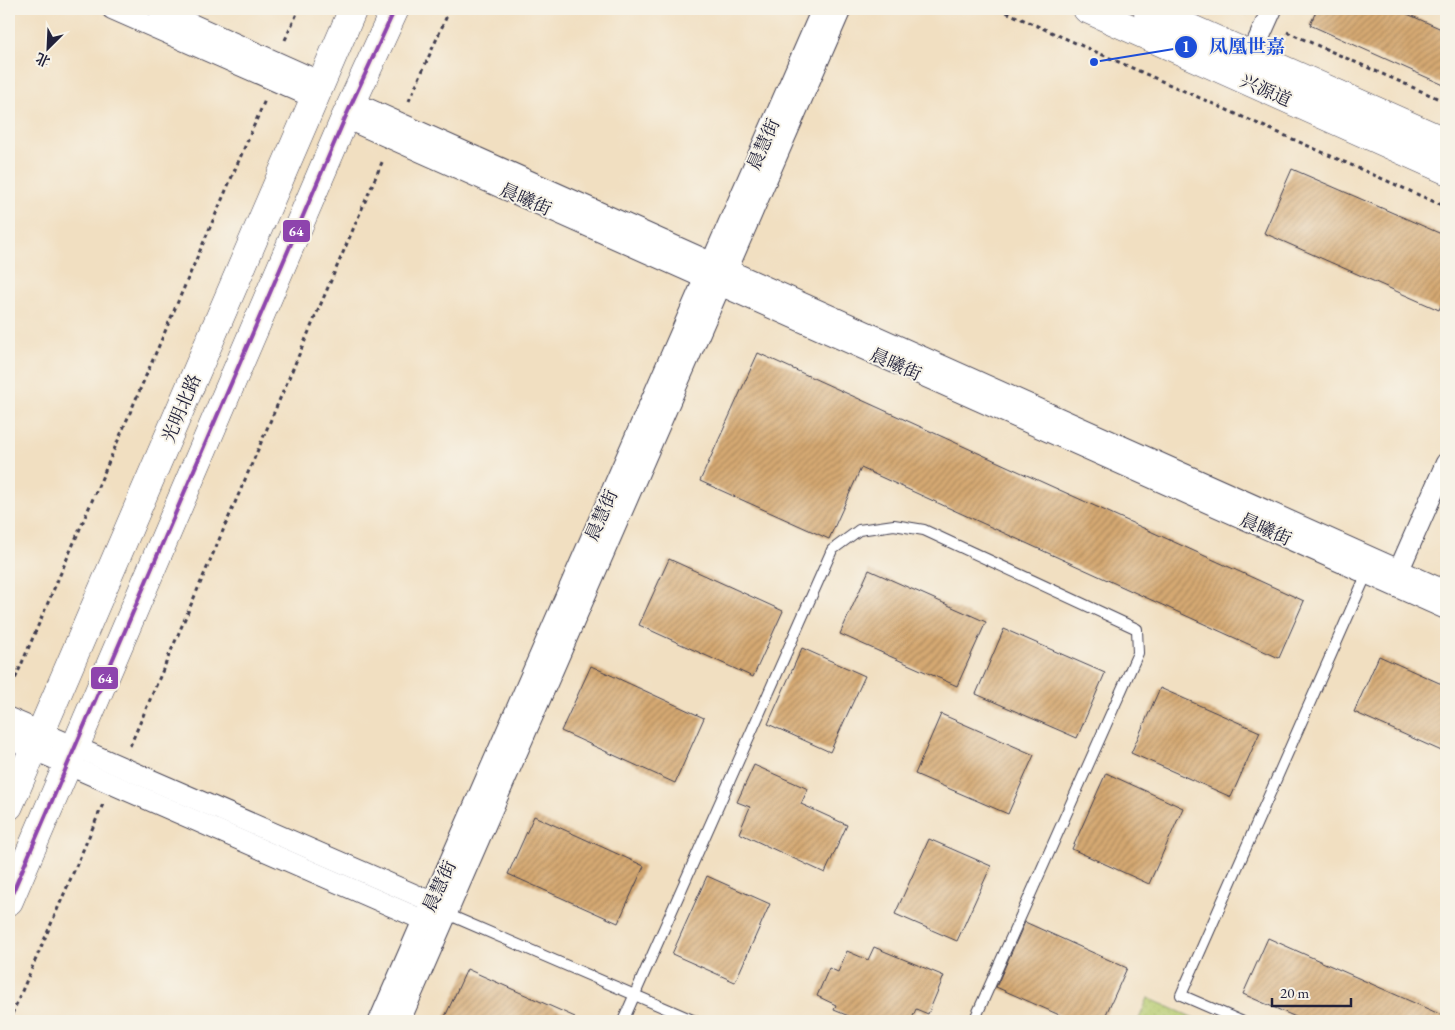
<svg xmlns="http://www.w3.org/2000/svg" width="1455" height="1030" font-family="'EB Garamond','Noto Serif SC',serif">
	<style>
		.park { fill: url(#park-dots); stroke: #6c7655 }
		.building { fill: url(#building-hatch) }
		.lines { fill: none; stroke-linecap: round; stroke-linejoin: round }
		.service-casing { stroke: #413e4f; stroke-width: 12 }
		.minor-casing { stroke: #413e4f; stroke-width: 22 }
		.secondary-casing { stroke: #413e4f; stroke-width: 29 }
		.path { stroke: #413e4f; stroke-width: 3; stroke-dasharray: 4 4; stroke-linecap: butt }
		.service { stroke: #fff; stroke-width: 10 }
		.minor { stroke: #fff; stroke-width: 20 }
		.secondary { stroke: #fff; stroke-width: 28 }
		.bus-1-casing { stroke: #f7f3e8; stroke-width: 8 }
		.bus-1 { stroke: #8e44ad; stroke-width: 4 }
		.labels { text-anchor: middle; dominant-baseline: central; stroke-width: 4; stroke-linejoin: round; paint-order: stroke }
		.street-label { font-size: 18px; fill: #22223b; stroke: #f7f3e8 }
		.leader { fill: none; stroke: #1d4ed8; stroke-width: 2 }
		.callout-dot { fill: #1d4ed8; stroke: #f7f3e8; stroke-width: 2 }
		.mark-label { font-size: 15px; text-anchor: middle; font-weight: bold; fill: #fff }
		.callout-label { font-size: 19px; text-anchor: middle; font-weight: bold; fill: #1d4ed8; stroke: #f7f3e8; stroke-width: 4; stroke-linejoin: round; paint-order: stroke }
		.line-badge { stroke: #f7f3e8; stroke-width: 2 }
		.badge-label { font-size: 14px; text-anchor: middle; font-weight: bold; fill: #fff }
	</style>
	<defs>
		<pattern id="park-dots" width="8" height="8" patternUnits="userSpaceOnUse" patternTransform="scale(1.25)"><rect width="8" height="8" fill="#b6cb6f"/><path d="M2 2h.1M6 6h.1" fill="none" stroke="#9cae61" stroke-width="1.8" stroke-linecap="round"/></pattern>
		<pattern id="building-hatch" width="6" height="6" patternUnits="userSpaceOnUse" patternTransform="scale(1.25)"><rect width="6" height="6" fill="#d5a972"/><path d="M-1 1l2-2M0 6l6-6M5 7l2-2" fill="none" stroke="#ac895f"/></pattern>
	</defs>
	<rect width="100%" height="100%" fill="#f7f3e8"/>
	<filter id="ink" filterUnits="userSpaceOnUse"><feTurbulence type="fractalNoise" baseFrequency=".02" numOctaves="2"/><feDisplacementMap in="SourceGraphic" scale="10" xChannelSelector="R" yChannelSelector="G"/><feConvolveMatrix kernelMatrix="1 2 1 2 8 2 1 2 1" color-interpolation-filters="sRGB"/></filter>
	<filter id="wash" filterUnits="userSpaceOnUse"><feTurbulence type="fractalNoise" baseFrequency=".0096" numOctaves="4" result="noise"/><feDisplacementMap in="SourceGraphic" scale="20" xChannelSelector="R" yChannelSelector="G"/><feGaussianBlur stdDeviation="1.12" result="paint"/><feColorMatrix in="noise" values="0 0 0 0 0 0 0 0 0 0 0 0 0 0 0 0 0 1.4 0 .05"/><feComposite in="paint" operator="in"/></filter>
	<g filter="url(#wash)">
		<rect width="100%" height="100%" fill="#f1dfc1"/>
		<polygon class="park" points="1148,998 1201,1021 1138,1021"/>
		<g id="blocks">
			<g class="building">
				<polygon points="1317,9 1396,9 1446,31 1446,86 1310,25"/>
				<polygon points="1292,169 1446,236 1446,293 1439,310 1264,233"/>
				<polygon points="758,353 1304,601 1279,658 861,468 829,539 700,481"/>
				<polygon points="669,559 783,611 753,677 639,625"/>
				<polygon points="869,570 986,622 957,686 840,634"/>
				<polygon points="1004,629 1105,673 1077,738 976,694"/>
				<polygon points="802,648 865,676 830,752 768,724"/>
				<polygon points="1379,656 1446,686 1446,753 1354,712"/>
				<polygon points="591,666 704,718 675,783 561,731"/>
				<polygon points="1160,688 1260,732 1231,797 1131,753"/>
				<polygon points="941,714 1034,755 1008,814 915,774"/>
				<polygon points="754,765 808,789 801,804 847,825 825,873 739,833 750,807 737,802"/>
				<polygon points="1106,773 1183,808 1149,884 1072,849"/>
				<polygon points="534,816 644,866 618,923 508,874"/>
				<polygon points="929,839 991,866 957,941 895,914"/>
				<polygon points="707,876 770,904 735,982 672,954"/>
				<polygon points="1025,922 1127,968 1103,1021 1073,1021 996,987"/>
				<polygon points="1268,938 1446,1017 1446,1021 1305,1021 1243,994"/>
				<polygon points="874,947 944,976 928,1014 916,1009 911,1021 861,1021 834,1010 836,1005 817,996 829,968 838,972 847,951 868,960"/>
				<polygon points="467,969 575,1017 574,1021 443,1021"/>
			</g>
		</g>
	</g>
	<g filter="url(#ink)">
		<use href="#blocks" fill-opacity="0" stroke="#413e4f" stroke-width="1"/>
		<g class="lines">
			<g class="service-casing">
				<g id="service">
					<polyline points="447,914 695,1021"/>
					<polyline points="623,1021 832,550 859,530 894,525 924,530 1137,629 1138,653 974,1021"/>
					<polyline points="1241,1021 1181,995 1368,571"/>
				</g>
			</g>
			<g class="minor-casing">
				<g id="minor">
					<polyline points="112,9 314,98"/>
					<polyline points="158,9 321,82"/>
					<polyline points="1246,67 1272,9"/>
					<polyline points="353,102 1446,591"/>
					<polyline points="345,118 1446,609"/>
					<polyline points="1399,570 1446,463"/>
					<polyline points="9,718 432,902 441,910"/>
					<polyline points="9,739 423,920 436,917"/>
					<polyline points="379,1021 423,920 432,902 822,9"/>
					<polyline points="400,1021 841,9"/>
				</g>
			</g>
			<g class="secondary-casing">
				<g id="secondary">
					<polyline points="1087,9 1446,170"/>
					<polyline points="1147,9 1446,142"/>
					<polyline points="9,806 353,9"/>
					<polyline points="9,901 345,118 395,9"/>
				</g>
			</g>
			<g class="path">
				<polyline points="999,9 1446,207"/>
				<polyline points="1234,9 1245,14"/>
				<polyline points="1436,9 1446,14"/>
				<polyline points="1287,32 1446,102"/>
				<polyline points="285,40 299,9"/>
				<polyline points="409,101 450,9"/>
				<polyline points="9,693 265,100"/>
				<polyline points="130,746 383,160"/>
				<polyline points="9,1021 103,804"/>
			</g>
			<use href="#service" class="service"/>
			<use href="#minor" class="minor"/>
			<use href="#secondary" class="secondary"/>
			<g class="bus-1-casing">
				<polyline id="bus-1" points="9,901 345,118 395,9"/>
			</g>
			<use href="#bus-1" class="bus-1"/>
		</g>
	</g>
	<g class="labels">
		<g class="street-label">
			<text transform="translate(1266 90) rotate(24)">兴源道</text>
			<text transform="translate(763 144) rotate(-66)">晨慧街</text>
			<text transform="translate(526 199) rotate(24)">晨曦街</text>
			<text transform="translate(896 364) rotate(24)">晨曦街</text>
			<text transform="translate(181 408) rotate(-67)">光明北路</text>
			<text transform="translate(601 515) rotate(-66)">晨慧街</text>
			<text transform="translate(1266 529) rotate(24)">晨曦街</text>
			<text transform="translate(439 886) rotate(-65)">晨慧街</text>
		</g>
	</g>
	<path class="leader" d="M1094 62L1186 47"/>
	<g class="callout-dot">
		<circle cx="1094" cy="62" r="5"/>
		<circle cx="1186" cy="47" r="12"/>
	</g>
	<g class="mark-label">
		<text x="1186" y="52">1</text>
	</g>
	<g class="callout-label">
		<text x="1247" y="53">凤凰世嘉</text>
	</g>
	<g class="line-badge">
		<rect x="282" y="219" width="29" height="24" rx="5" fill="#8e44ad"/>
		<rect x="90" y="666" width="29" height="24" rx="5" fill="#8e44ad"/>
	</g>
	<g class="badge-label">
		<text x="296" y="236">64</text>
		<text x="105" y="683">64</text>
	</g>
	<rect width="1455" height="1030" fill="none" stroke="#f7f3e8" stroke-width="30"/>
	<g transform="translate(48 48) rotate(204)" stroke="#f7f3e8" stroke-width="4" paint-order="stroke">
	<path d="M0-4L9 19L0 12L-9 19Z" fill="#22223b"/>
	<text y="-8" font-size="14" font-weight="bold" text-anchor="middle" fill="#22223b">北</text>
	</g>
	<path d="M1272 998v8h79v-8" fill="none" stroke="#22223b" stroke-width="2.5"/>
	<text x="1280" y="998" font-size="15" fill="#22223b" stroke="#f7f3e8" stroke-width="4" paint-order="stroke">20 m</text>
</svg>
